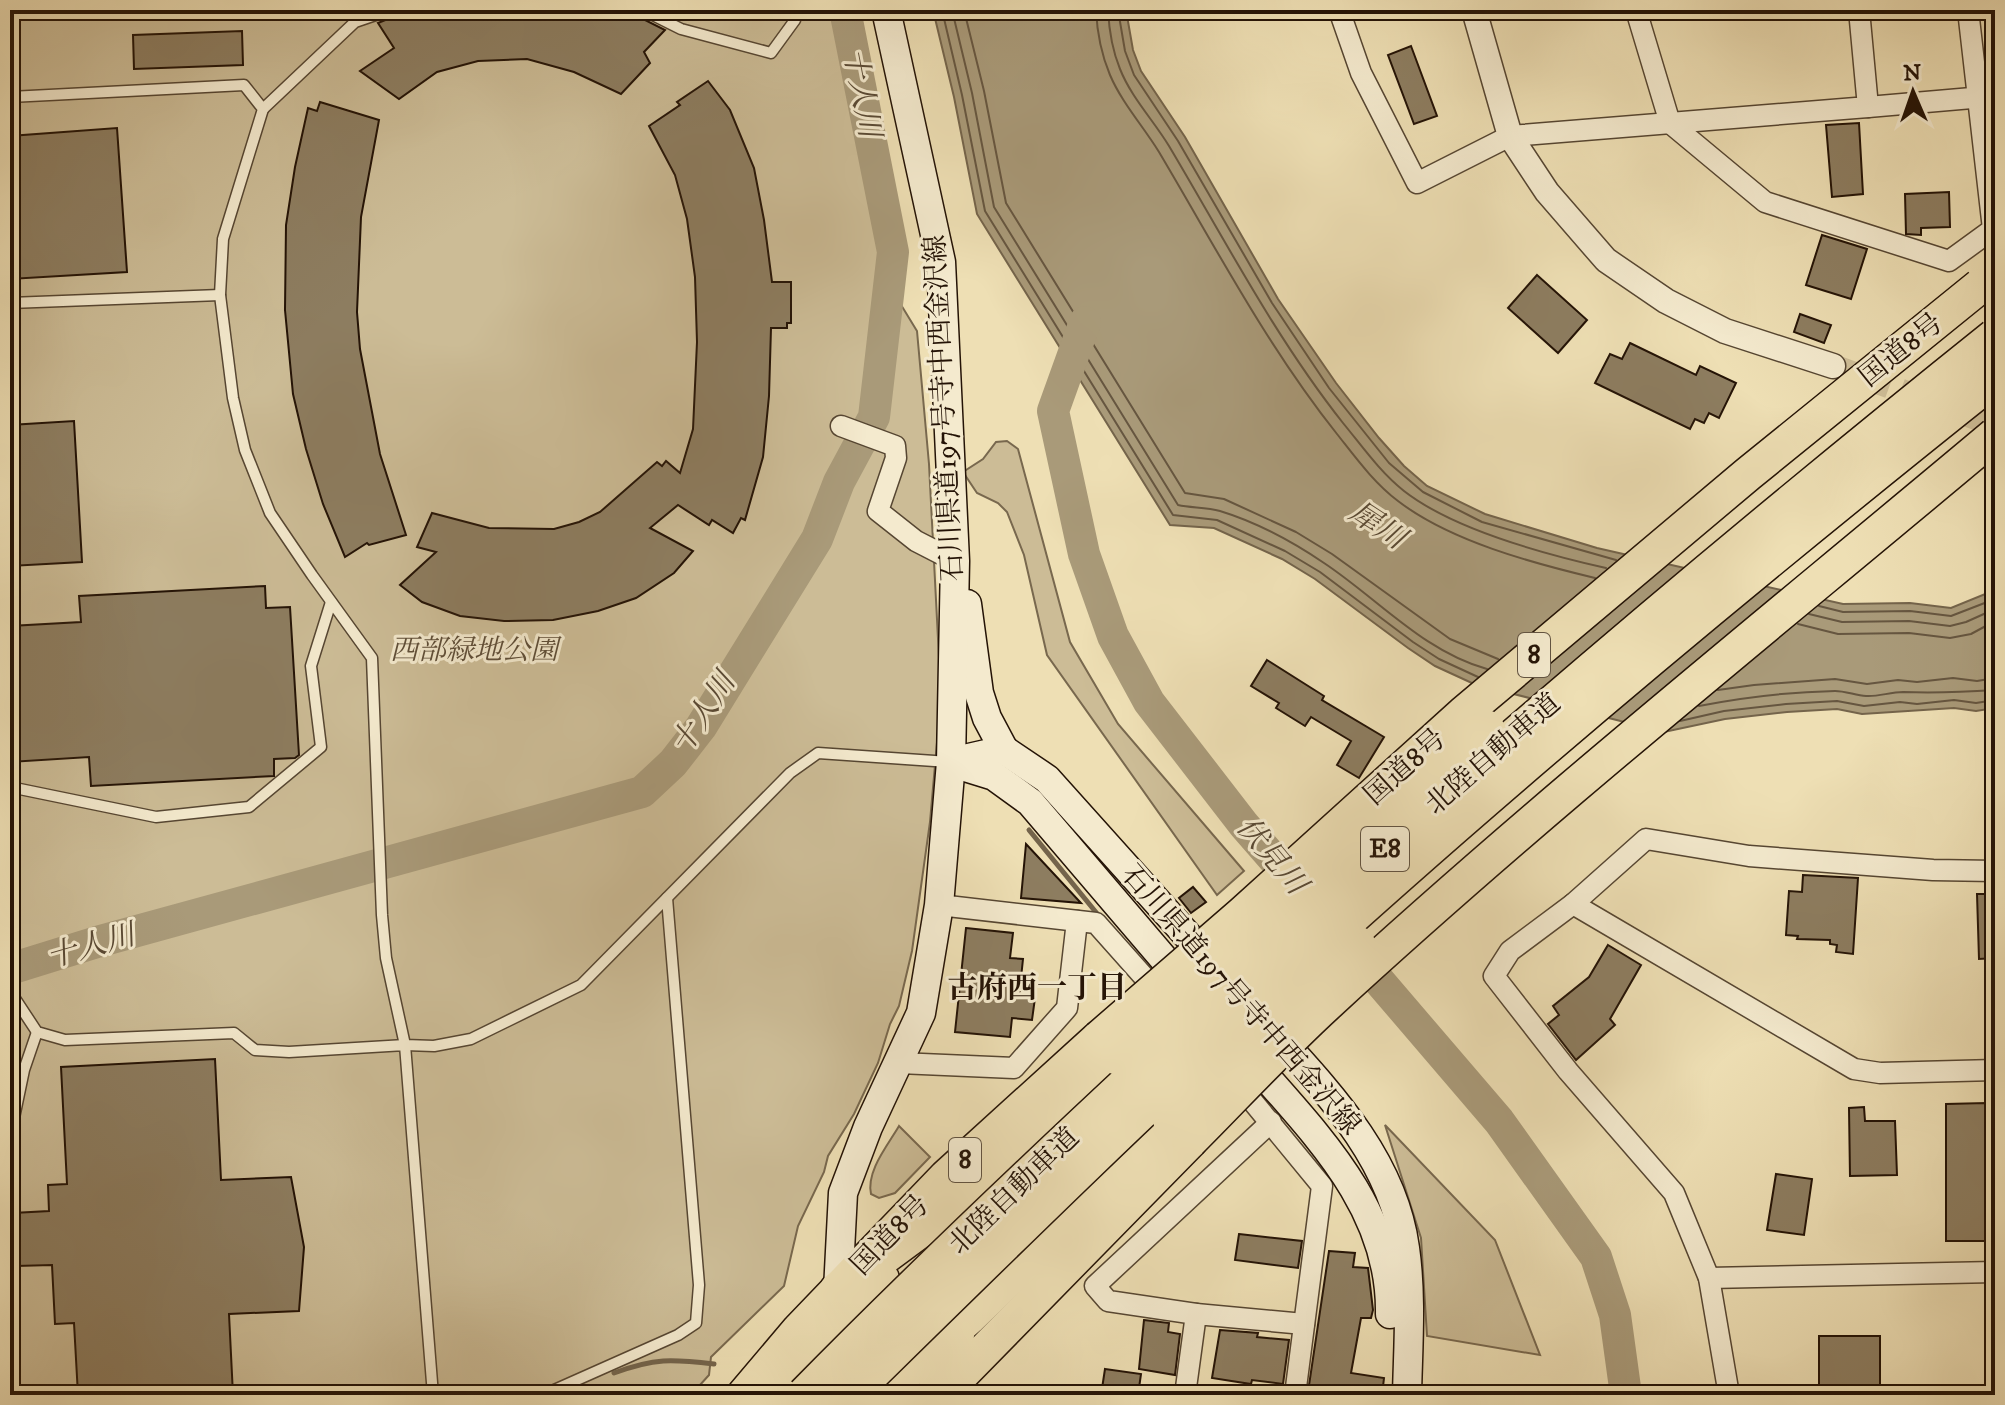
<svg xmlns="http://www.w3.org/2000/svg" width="2005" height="1405" font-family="'IM FELL DW Pica','Noto Serif JP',serif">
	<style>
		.green { fill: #ccbc96; stroke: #78684e; stroke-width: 2 }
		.water { fill: #a99a79; stroke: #74644b; stroke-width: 2 }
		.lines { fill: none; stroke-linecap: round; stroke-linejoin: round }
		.shore { stroke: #665640; stroke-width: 2 }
		.stream { stroke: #74644b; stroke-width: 5 }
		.river { stroke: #a99a79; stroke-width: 32 }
		.building { fill: #8d7d60; stroke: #241306; stroke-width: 2 }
		.tertiary-tunnel { stroke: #d0c09a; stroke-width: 24; stroke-dasharray: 24 12; stroke-linecap: butt }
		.service-casing { stroke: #564632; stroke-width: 13 }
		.minor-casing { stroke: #564632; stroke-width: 23 }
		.tertiary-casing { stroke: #564632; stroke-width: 27 }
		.secondary-casing { stroke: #241306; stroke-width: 31 }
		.trunk-casing { stroke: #241306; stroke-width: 37 }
		.motorway-casing { stroke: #241306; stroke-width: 39 }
		.service { stroke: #f4eace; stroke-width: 10 }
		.minor { stroke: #f4eace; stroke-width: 20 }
		.tertiary { stroke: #f4eace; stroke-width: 24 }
		.secondary { stroke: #f4eace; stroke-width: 28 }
		.trunk { stroke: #eedfb4; stroke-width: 34 }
		.motorway { stroke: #eedfb4; stroke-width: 36 }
		.trunk-bridge-casing { stroke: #241306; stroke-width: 37; stroke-linecap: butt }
		.motorway-bridge-casing { stroke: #241306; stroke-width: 39; stroke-linecap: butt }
		.trunk-bridge { stroke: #eedfb4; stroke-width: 34 }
		.motorway-bridge { stroke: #eedfb4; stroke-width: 36 }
		.labels { text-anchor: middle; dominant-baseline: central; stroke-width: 6; stroke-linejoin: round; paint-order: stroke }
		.shield { fill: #f4eace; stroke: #625442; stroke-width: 2 }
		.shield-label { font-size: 26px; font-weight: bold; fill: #241306 }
		.street-label { font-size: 28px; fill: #241306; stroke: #f4eace }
		.park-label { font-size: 28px; font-style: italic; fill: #5f4e38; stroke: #f4eace }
		.water-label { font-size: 30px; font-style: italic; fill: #594934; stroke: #f4eace }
		.neighbourhood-label { font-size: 30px; font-weight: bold; fill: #241306; stroke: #f4eace }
	</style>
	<rect width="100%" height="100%" fill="#eedfb4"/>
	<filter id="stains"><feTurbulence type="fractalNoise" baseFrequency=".0025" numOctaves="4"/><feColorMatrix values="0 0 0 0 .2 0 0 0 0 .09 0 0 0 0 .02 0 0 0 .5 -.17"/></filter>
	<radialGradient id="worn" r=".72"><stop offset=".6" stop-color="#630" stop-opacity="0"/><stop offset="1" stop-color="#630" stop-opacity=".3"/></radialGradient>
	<g class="green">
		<polygon points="10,10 835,10 850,66 875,205 881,272 917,331 929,464 941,697 930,822 912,951 899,1006 890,1024 878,1063 854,1114 828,1156 824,1172 798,1226 784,1286 711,1357 709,1375 691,1395 10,1395"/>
		<polygon points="1007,441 1018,449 1070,642 1118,724 1244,871 1217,895 1047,655 1024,555 1007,512 998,503 977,493 963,472 983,459 996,442"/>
		<polygon points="1385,1125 1495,1240 1540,1355 1427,1336 1421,1238"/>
		<path d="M899,1126L930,1157L895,1193L879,1198L871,1194C866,1171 888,1145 899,1126Z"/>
	</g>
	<polygon class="water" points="933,10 1126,10 1133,50 1141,71 1185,137 1278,299 1336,383 1379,438 1404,466 1427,486 1485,514 1597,548 1843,604 1910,603 1951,608 1995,590 1995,708 1976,711 1954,708 1862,714 1837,709 1787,712 1725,719 1664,732 1474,684 1435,666 1408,648 1315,579 1282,559 1214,528 1170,525 977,214 954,97"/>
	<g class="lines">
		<g class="shore">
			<polyline points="942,10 962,95 985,211 1173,515 1217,520 1285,551 1320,572 1413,642 1439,659 1478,677"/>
			<path d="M952,10L972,93L994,207L1178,505C1191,508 1206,507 1220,511C1256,522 1293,542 1324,563C1377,598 1424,652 1487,669"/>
			<polyline points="964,10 984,91 1006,203 1185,493 1224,499 1296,532 1332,554 1450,639 1498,659"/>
			<path d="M1096,10C1097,31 1102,56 1110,75C1122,103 1143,126 1159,152C1216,248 1267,346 1337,434C1356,458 1374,483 1398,501C1450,541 1532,563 1595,578"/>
			<path d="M1108,10C1109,29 1113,52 1120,69C1131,97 1154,121 1169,146C1225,240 1275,337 1343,423C1362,446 1380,472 1404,491C1454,530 1544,554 1606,568"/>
			<polyline points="1118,10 1125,51 1134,75 1178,141 1272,303 1329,388 1389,463 1423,492 1482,522 1616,560"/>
			<polyline points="1819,606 1843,612 1910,611 1951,616 1995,599"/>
			<polyline points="1809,614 1842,622 1909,621 1950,626 1966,622 1995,609"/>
			<polyline points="1798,624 1838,634 1909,633 1950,638 1971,634 1995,621"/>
			<polyline points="1718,690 1754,685 1835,679 1867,684 1898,680 1917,682 1953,678 1977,681 1995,678"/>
			<path d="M1699,706C1744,697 1789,692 1835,691C1845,691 1855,695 1866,696C1878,697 1890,692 1903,692C1933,693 1965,692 1995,690"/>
			<polyline points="1680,721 1724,711 1786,704 1837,701 1864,706 1900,702 1917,704 1954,700 1976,703 1995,700"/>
		</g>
		<g class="stream">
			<polyline points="1029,830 1099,916"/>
			<path d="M614,1373C655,1358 671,1359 714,1364"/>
		</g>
		<g class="river">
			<polyline points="1085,322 1053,411 1084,554 1113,636 1149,702 1244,825 1304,894"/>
			<polyline points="1350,947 1499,1121 1596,1257 1615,1315 1626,1395"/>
			<polyline points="10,969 97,942 642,792 673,763 701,727 817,539 839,482 874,417 893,252 845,10"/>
		</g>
	</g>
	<g class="building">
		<polygon points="398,10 635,10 639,17 665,30 644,52 650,63 621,94 574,72 527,59 478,61 437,72 399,99 360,71 394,48 378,23 393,17"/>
		<polygon points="242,31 243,65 134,69 133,35"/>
		<polygon points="1411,46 1437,116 1414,124 1388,55"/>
		<polygon points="708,81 730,110 754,168 764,220 772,282 791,282 791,323 787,323 787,328 771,328 769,396 763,457 745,520 741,518 733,533 712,520 709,525 678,505 650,528 693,551 674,573 636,598 598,611 553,620 504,621 460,616 422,602 400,585 436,552 417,547 432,513 489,528 554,529 579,522 600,512 657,462 662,466 666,461 680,473 693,429 697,342 695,277 687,219 675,175 649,126 680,105 677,102"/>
		<polygon points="320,102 379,120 361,217 357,312 360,349 380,454 406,535 369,545 367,543 345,557 323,504 306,449 293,394 285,310 286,225 295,167 308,108 317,111"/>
		<polygon points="1859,123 1863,194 1832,197 1826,125"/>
		<polygon points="117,128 127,272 10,279 10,136"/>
		<polygon points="1949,192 1950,227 1921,228 1921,235 1906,234 1905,194"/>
		<polygon points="1822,235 1867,249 1851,299 1806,285"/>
		<polygon points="1537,275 1587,320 1558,353 1508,308"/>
		<polygon points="1800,314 1831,325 1824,343 1794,332"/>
		<polygon points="1630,343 1696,375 1700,366 1736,383 1719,418 1709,413 1704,423 1695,419 1690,429 1595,383 1610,354 1622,359"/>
		<polygon points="74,421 82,562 10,566 10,425"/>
		<polygon points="265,586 266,608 290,607 299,755 295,758 274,759 274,776 91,786 89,757 10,762 10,626 81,622 79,596"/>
		<polygon points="1267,660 1324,696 1322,700 1384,737 1359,778 1337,765 1351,741 1311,717 1305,726 1276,708 1279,703 1251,686"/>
		<polygon points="1026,844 1081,903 1021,898"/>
		<polygon points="1803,875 1858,878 1853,954 1836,952 1837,945 1830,944 1830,940 1797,939 1798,936 1786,935 1789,891 1802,892"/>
		<polygon points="1193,887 1206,902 1191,913 1179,898"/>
		<polygon points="1977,894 1995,894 1995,958 1979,959"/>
		<polygon points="966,928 1013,933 1010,958 1023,959 1019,997 1035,998 1032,1020 1012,1018 1010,1037 955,1032"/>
		<polygon points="1608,945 1641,965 1610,1019 1615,1025 1576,1060 1548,1024 1559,1015 1553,1006 1589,977"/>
		<polygon points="215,1059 221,1180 291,1177 304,1247 299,1311 229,1314 233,1395 78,1395 74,1323 55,1324 52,1265 16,1266 10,1249 10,1225 13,1213 49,1211 48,1185 67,1184 61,1067"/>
		<polygon points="1986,1103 1986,1177 1995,1177 1995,1241 1946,1241 1946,1104"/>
		<polygon points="1864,1107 1865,1121 1895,1121 1897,1175 1850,1176 1849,1108"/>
		<polygon points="1776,1174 1812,1179 1804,1235 1767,1230"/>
		<polygon points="1239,1234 1302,1241 1298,1268 1235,1260"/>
		<polygon points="1329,1251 1355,1253 1353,1267 1368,1268 1373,1310 1371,1318 1361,1318 1351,1373 1384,1378 1382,1395 1308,1392"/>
		<polygon points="1144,1320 1169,1323 1168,1332 1180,1334 1175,1375 1139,1369"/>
		<polygon points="1220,1330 1258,1333 1257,1337 1289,1340 1283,1384 1252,1380 1251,1384 1212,1378"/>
		<rect x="1819" y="1336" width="61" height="59"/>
		<polygon points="1105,1369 1141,1374 1138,1395 1101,1395"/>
	</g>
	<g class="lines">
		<polyline class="tertiary-tunnel" points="1833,366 1995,425"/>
		<g class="service-casing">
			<g id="service">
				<polyline points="643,10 681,29 771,53 795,20 794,10"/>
				<polyline points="10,97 244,85 263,109 223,239 220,295 233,398 245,450 270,513 312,575 372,658 382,915 386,958 405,1045 434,1046 471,1039 581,985 790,773 818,753 949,762"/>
				<polyline points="263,109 355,22 390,10"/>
				<polyline points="10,303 220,295"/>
				<polyline points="10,787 156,817 249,807 321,747 311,666 331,602"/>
				<polyline points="10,991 37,1032 65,1040 234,1033 255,1050 289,1052 405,1045 433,1395"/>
				<polyline points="10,1137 24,1070 37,1032"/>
				<polyline points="543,1395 678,1335 696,1323 699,1285 667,898"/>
			</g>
		</g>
		<g class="minor-casing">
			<g id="minor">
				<polyline points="1339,10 1361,73 1417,183 1510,136 1868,107 1859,10"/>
				<polyline points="1636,10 1670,123 1765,202 1949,261 1993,229 1968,10"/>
				<polyline points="1868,107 1995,96"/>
				<polyline points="841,426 895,446 896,458 878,511 916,541 955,561"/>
				<polyline points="1573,904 1854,1069 1880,1073 1995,1070"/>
				<polyline points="939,905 1096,923 1161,996"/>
				<polyline points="899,1063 1014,1068 1067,1008 1077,921"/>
				<polyline points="1235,1080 1322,1186 1295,1395"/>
				<polyline points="1709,1278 1995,1272"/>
				<polyline points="1196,1314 1108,1301 1095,1286 1271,1122"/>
				<polyline points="1185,1395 1196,1314 1304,1324"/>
				<polyline points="1729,1395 1709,1278 1674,1193 1568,1071 1494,976 1510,951 1573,904 1646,839 1749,856 1933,870 1995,871"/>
			</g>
		</g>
		<g class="tertiary-casing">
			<polyline id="tertiary" points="1474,10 1510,136 1547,192 1606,260 1666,301 1725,331 1833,366"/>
		</g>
		<g class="secondary-casing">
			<g id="secondary">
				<polyline points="967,604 979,693 987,718 1004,750"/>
				<polyline points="951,762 1004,750 1047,779 1213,964"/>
				<polyline points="952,763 994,776 1030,802 1187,986"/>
				<path d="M1270,1028C1328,1092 1393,1159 1405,1248C1412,1297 1408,1347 1407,1395"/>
				<path d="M1246,1054C1312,1131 1392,1205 1390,1314"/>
				<polyline points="838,1290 843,1193 868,1127 921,1013 939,905 951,762 955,561 941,262 886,10"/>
			</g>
		</g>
		<g class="trunk-casing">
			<g id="trunk">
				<polyline points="744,1395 799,1330 946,1177 1099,1038"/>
				<polyline points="941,1395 1190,1141"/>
			</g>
		</g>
		<g class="motorway-casing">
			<g id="motorway">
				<polyline points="838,1290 961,1199 1118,1057"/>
				<polyline points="766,1395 881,1279"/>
				<polyline points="884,1395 909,1369 968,1317 1171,1120"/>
				<path d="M940,1395C932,1371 942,1354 956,1335"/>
			</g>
		</g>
		<use href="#service" class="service"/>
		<use href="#minor" class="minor"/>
		<use href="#tertiary" class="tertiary"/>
		<use href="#secondary" class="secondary"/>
		<use href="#trunk" class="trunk"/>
		<use href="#motorway" class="motorway"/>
		<g class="trunk-bridge-casing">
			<g id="trunk-bridge">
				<polyline points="1099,1038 1242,914 1463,714 1748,474 1980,286"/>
				<path d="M1190,1141C1235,1096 1279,1048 1327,1004C1542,806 1771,623 1995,435"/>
			</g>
		</g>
		<g class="motorway-bridge-casing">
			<g id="motorway-bridge">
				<polyline points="1118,1057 1333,858 1486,728"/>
				<polyline points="1171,1120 1357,944"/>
				<path d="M805,1395C915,1283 1030,1174 1145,1067C1419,813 1703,571 1995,337"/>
				<path d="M849,1395C994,1253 1138,1111 1288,974C1516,766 1754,569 1995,377"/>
			</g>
		</g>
		<use href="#trunk-bridge" class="trunk-bridge"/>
		<use href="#motorway-bridge" class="motorway-bridge"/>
	</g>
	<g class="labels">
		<g class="shield">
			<rect x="1518" y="633" width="32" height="44" rx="6"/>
			<rect x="1361" y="827" width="48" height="44" rx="6"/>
			<rect x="949" y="1138" width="32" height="44" rx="6"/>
		</g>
		<g class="shield-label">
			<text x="1534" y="655">8</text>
			<text x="1385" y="849">E8</text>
			<text x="965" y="1160">8</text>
		</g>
		<g class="street-label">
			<text transform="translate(1901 350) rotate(-39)">国道8号</text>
			<text transform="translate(944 408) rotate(-93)">石川県道197号寺中西金沢線</text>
			<text transform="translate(1493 754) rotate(-41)">北陸自動車道</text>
			<text transform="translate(1405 767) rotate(-42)">国道8号</text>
			<text transform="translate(1241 1000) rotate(49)">石川県道197号寺中西金沢線</text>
			<text transform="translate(1014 1191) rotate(-44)">北陸自動車道</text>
			<text transform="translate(890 1235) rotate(-46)">国道8号</text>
		</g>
		<g class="park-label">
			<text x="474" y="650">西部緑地公園</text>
		</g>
		<g class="water-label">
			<text transform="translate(861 93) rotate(79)">十人川</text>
			<text transform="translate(1377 526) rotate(33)">犀川</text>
			<text transform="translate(704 714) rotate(-57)">十人川</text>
			<text transform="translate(1271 856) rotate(50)">伏見川</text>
			<text transform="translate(91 947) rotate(-16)">十人川</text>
		</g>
		<g class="neighbourhood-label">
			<text x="1037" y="988">古府西一丁目</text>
		</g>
	</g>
	<rect width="2005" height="1405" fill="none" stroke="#eedfb4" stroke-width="40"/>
	<rect x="12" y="12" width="1981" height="1381" fill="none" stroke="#241306" stroke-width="4"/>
	<rect x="20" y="20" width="1965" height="1365" fill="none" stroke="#241306" stroke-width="2"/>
	<g transform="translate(1913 92) rotate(358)" stroke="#f4eace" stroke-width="6" paint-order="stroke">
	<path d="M0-6L14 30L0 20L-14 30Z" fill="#241306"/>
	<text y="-12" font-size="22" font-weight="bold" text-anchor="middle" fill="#241306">N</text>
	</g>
	<rect width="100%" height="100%" filter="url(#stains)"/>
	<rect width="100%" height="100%" fill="url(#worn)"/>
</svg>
